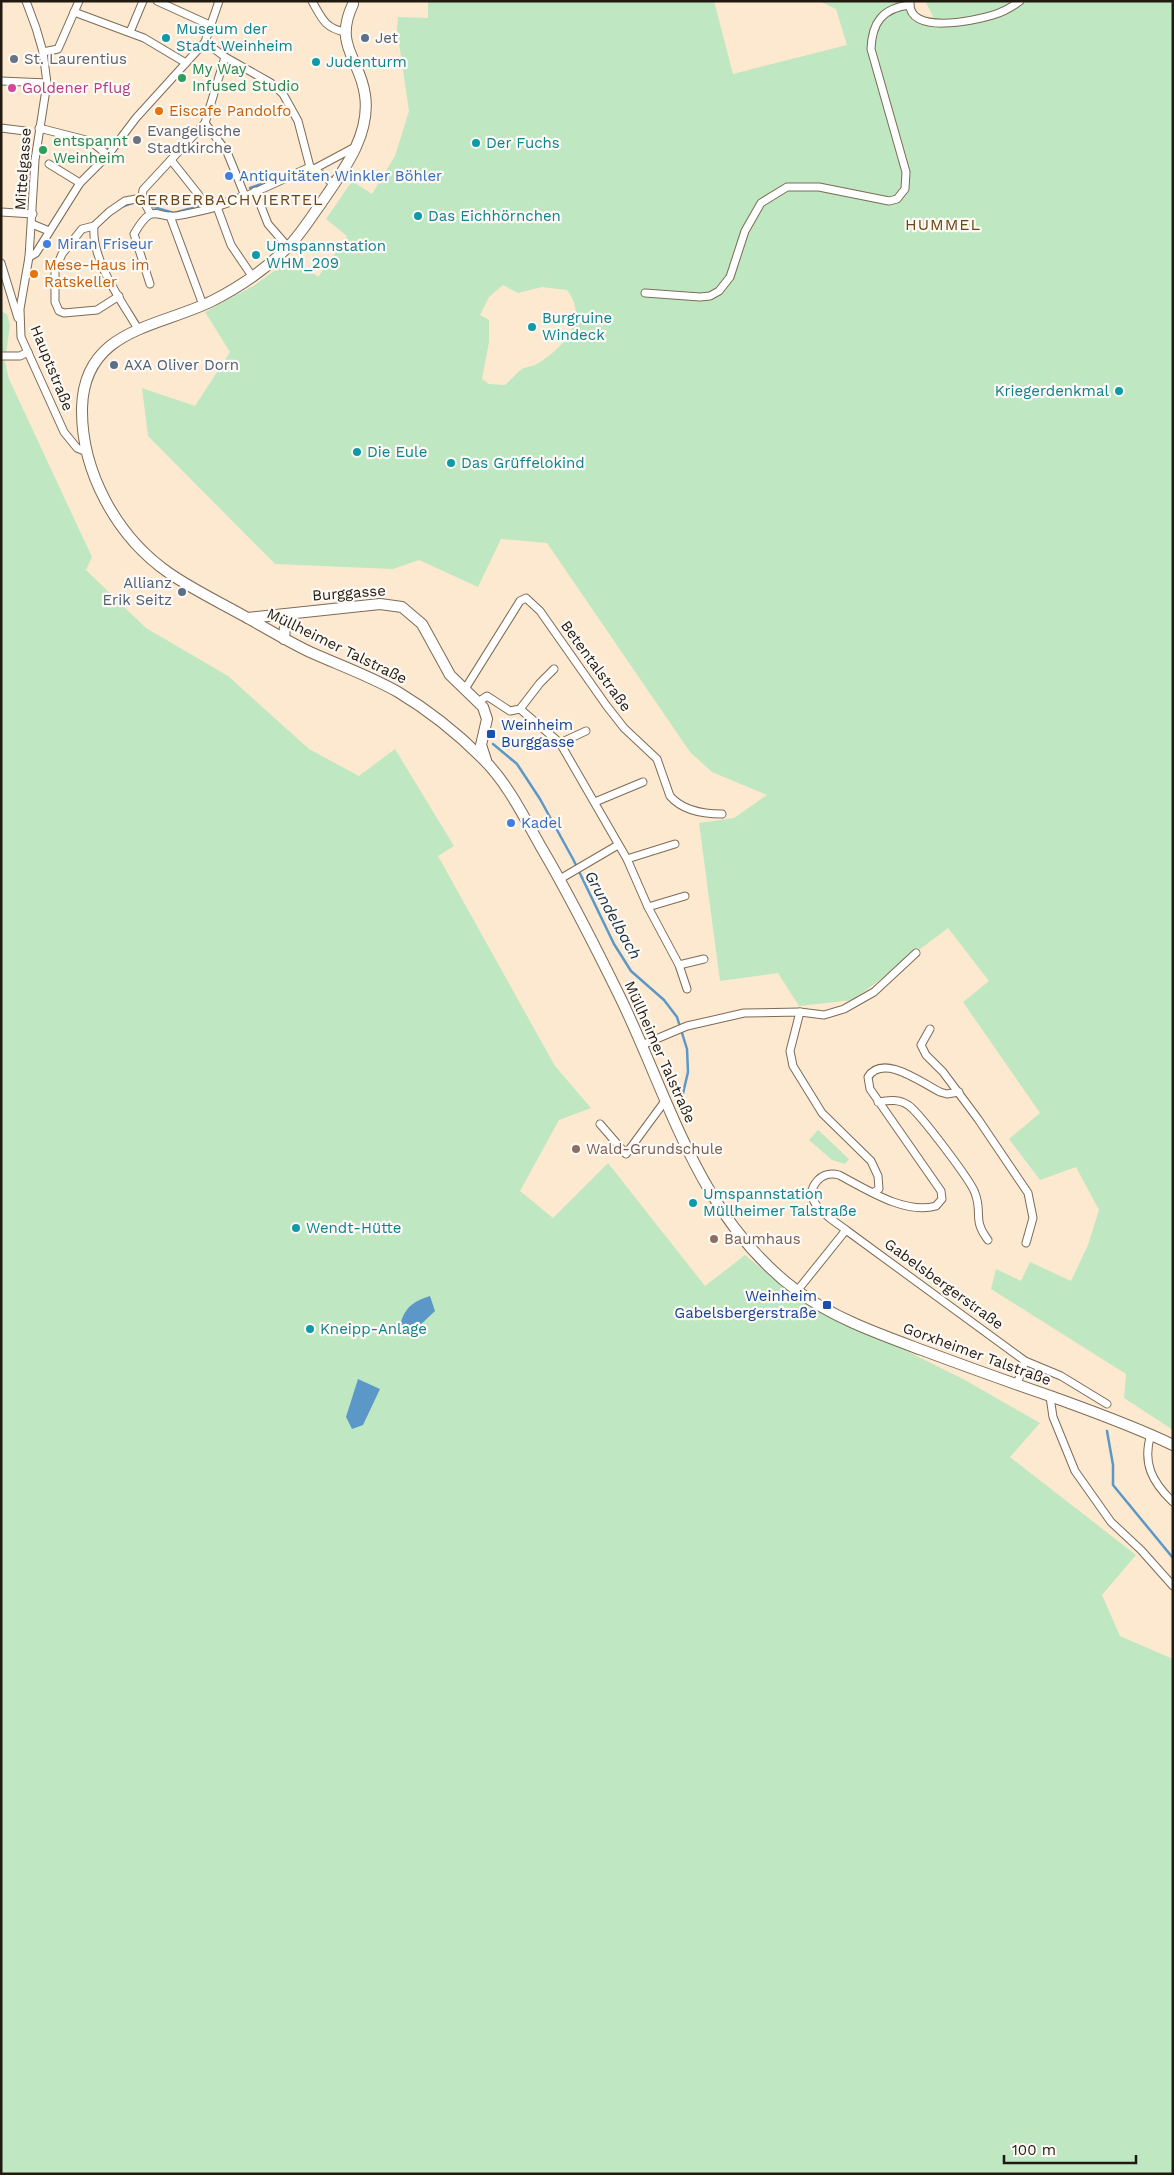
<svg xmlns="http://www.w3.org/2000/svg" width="1174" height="2175" font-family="'Work Sans',sans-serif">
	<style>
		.green { fill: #bfe7c2; fill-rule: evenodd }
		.water { fill: #5c98c7 }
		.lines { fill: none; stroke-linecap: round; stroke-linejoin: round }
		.stream { stroke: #5c98c7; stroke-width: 2.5 }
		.minor-casing { stroke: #7d6b56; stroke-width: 9 }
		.secondary-casing { stroke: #7d6b56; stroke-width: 12 }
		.minor { stroke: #fff; stroke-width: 7 }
		.secondary { stroke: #fff; stroke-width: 10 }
		.culture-dot { fill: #0f9aa8; stroke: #fdf9f4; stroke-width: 2 }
		.service-dot { fill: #5c6f8a; stroke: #fdf9f4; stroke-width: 2 }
		.worship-dot { fill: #6b7280; stroke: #fdf9f4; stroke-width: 2 }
		.leisure-dot { fill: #2e9e5b; stroke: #fdf9f4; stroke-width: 2 }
		.hotel-dot { fill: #d1479c; stroke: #fdf9f4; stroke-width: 2 }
		.food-dot { fill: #e8710a; stroke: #fdf9f4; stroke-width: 2 }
		.shop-dot { fill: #3f7fe0; stroke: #fdf9f4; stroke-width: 2 }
		.transit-dot { fill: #1a4fb4; stroke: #fdf9f4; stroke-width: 2 }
		.education-dot { fill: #8d6e63; stroke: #fdf9f4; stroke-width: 2 }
		.labels { text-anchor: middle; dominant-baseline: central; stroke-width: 4.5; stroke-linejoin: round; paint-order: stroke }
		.culture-label { font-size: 15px; fill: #0d838f; stroke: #fdf9f4; text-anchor: start }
		.service-label { font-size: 15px; fill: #4e5e75; stroke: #fdf9f4; text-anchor: start }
		.worship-label { font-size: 15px; fill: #5b616d; stroke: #fdf9f4; text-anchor: start }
		.leisure-label { font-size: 15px; fill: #27864d; stroke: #fdf9f4; text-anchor: start }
		.hotel-label { font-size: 15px; fill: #b23c85; stroke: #fdf9f4; text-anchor: start }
		.food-label { font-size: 15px; fill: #c56008; stroke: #fdf9f4; text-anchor: start }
		.street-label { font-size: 15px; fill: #211a11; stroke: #fdf9f4 }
		.shop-label { font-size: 15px; fill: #366cbe; stroke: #fdf9f4; text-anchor: start }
		.transit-label { font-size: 15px; fill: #164399; stroke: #fdf9f4; text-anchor: start }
		.education-label { font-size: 15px; fill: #785e54; stroke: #fdf9f4; text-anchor: start }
		.neighbourhood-label { font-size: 16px; letter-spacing: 1px; fill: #6c4617; stroke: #fdf9f4 }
		.water-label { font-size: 16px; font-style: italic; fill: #122c41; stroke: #fdf9f4 }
	</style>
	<rect width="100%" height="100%" fill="#fde9d0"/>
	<g class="green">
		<path d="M428,1H714L733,74L847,45L836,9L819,1H910L912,13L936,22L925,1H1173V1430L1124,1398L1126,1374L991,1289L996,1269L1021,1281L1030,1262L1071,1281L1088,1245L1099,1210L1076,1167L1040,1180L1009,1139L1040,1113L963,1002L989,981L948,928L853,1000L799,1006L778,973L720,981L699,823L734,818L767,795L712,772L690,752L547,543L501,539L478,587L419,560L393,569L275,564L148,436L142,388L195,406L230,352L205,312L255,285L293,257L318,277L347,236L326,219L352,181L372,194L395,156L409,111L397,30L398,17L428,18ZM503,285L518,293L542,287L567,290C590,320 563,348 537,364C532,367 527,366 522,369C516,373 511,380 505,385L489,384L482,379L489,342V320L480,315L489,297Z"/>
		<polygon points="1,311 7,314 10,325 5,361 9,379 92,557 86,570 146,628 228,676 309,749 359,776 395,749 454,846 438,856 555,1066 591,1108 559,1120 520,1191 553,1218 608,1163 705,1286 745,1255 794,1295 965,1380 1040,1423 1010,1457 1136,1555 1102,1595 1120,1636 1173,1659 1173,2174 1,2174"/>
		<polygon points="818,1130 849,1159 845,1164 832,1160 809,1140"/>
	</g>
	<g class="water">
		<path d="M430,1296L435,1311L417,1328L399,1331C402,1311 410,1302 430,1296Z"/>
		<polygon points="358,1379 380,1389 363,1425 352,1429 346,1417"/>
	</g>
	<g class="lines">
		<g class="stream">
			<polyline points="250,188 281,177"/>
			<polyline points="209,204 240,194"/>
			<polyline points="150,206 174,213 199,206"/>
			<polyline points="121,207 135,202"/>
			<polyline points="493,744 517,764 540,799 573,859 614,944 631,971 664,1000 677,1017 687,1049 688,1072 681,1102"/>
			<polyline points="1107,1431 1113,1465 1113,1485 1173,1558"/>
		</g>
		<g class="minor-casing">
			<g id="minor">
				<polyline points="26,1 36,28 43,52 47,83 35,160 29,257 20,309 21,337 64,432 77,448 87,452"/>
				<polyline points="157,1 212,26"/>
				<path d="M312,1C322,19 325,28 345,32"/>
				<path d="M910,2C907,35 974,21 993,15C1003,12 1012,7 1020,1"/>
				<polyline points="74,12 144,38 186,63"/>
				<polyline points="130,32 143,1"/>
				<polyline points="205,42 225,57 271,83 283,94 298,121 310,167"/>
				<polyline points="43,52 58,49 79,1"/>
				<polyline points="225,57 205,123 227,152 245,196"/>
				<polyline points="1,81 47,83"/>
				<polyline points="1,128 25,131"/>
				<polyline points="39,128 90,141 108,155"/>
				<polyline points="171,160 198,194 206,209"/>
				<polyline points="49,164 80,183"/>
				<polyline points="314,169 334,184"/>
				<polyline points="255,191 268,224 288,247"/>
				<polyline points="142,198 143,190 205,123"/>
				<polyline points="142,198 150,213"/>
				<polyline points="217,207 231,245 252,276"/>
				<polyline points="1,212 33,214"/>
				<polyline points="170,216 203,305"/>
				<polyline points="32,224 49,231"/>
				<path d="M94,226C91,260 121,300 138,329"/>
				<polyline points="29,257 36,253 80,183 108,155 136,118 205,42 219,1"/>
				<polyline points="1,263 18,318"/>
				<path d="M150,284L134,234C155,198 156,222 181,215C195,212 209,210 222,205C252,195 281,180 310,167L314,169L357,146"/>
				<path d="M645,293L700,297L710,296L719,291L730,277L745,231L761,203L787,187H819L889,201L897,199L905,189L906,172L871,49C872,23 882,8 910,5"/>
				<polyline points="119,296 97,310 64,313 59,311 55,302 55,270 62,254 82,229 94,226 109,212 125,201 142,198"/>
				<polyline points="1,356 20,356 28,352"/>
				<path d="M465,689L520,601L526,598L540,611L606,705L624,728L657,759L670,796C682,810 704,814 722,814"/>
				<polyline points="478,702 487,696 510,711 520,709 560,743 627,859 648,907 679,965 687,989"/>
				<polyline points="520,709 540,683 554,669"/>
				<polyline points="560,743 586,731"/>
				<polyline points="595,802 643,782"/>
				<polyline points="627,859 675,844"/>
				<polyline points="560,879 618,845"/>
				<polyline points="648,907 685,896"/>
				<polyline points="679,965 704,959"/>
				<polyline points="800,1012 790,1051 793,1066 822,1113 871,1161 878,1176 879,1189 874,1192"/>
				<polyline points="930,1029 921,1045 926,1055 943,1072 978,1119 1028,1193 1033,1218 1026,1243"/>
				<polyline points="642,1045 687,1026 744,1013 800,1012 824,1015 844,1009 874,992 916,953"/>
				<path d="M959,1092L947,1094L940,1092C922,1083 883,1053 868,1077L870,1089L941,1191L942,1199L936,1206C905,1215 866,1189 839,1175C831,1173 824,1174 818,1180C798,1201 832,1219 846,1230L1025,1361L1061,1376L1107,1404"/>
				<path d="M878,1102C889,1100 899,1099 908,1105C919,1112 971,1181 975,1193C983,1214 972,1219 988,1240"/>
				<polyline points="600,1124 626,1154 665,1101"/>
				<polyline points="797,1291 846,1230"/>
				<polyline points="1017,1384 1025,1361"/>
				<polyline points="1050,1397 1053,1417 1075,1471 1111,1522 1141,1550 1173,1586"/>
				<path d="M1151,1434C1142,1463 1152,1482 1173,1502"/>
			</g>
		</g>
		<g class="secondary-casing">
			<g id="secondary">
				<path d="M353,4C333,46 360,58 365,95C371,135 343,171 322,202C312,216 302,232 290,245C268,267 240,287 212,301C157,328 84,329 82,408C81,472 117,537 169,573C192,589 219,602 244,616C266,628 287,641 310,652C339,665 370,676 398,692C428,710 457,733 482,758C507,782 524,817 541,847C570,896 596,948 621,999C671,1103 699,1217 796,1290C833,1318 879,1334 922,1350C965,1366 1009,1382 1053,1397C1094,1412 1134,1426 1173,1445"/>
				<polyline points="248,618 380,604 402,607 422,624 450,675 483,707 487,719 481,745 486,760"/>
				<polyline points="284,639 286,614"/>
			</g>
		</g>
		<use href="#minor" class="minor"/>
		<use href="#secondary" class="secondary"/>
	</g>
	<g class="culture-dot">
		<circle cx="166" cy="38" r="5"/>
		<circle cx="316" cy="62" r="5"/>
		<circle cx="476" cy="143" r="5"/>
		<circle cx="418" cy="216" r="5"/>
		<circle cx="256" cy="255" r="5"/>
		<circle cx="532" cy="327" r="5"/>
		<circle cx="1119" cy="391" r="5"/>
		<circle cx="357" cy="452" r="5"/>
		<circle cx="451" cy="463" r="5"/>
		<circle cx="693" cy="1203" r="5"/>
		<circle cx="296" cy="1228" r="5"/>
		<circle cx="310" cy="1329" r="5"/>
	</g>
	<g class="service-dot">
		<circle cx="365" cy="38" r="5"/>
		<circle cx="114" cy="365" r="5"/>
		<circle cx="182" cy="592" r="5"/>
	</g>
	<g class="worship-dot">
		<circle cx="14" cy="59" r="5"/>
		<circle cx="137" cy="140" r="5"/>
	</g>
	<g class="leisure-dot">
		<circle cx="182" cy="78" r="5"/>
		<circle cx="43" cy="150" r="5"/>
	</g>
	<circle class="hotel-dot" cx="12" cy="88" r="5"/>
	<g class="food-dot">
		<circle cx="159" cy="111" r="5"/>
		<circle cx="34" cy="274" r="5"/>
	</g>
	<g class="shop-dot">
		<circle cx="229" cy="176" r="5"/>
		<circle cx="47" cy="244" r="5"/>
		<circle cx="511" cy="823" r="5"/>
	</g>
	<g class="transit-dot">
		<rect x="486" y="729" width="10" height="10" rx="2.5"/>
		<rect x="822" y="1300" width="10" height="10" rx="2.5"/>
	</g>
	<g class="education-dot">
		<circle cx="576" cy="1149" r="5"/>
		<circle cx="714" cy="1239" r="5"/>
	</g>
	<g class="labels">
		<g class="culture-label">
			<text x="176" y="29">Museum der<tspan x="176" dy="17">Stadt Weinheim</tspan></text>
			<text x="326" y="62">Judenturm</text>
			<text x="486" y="143">Der Fuchs</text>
			<text x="428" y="216">Das Eichhörnchen</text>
			<text x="266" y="246">Umspannstation<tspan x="266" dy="17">WHM_209</tspan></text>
			<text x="542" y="318">Burgruine<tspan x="542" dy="17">Windeck</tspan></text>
			<text x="1109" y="391" text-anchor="end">Kriegerdenkmal</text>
			<text x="367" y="452">Die Eule</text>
			<text x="461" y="463">Das Grüffelokind</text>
			<text x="703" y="1194">Umspannstation<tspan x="703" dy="17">Müllheimer Talstraße</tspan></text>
			<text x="306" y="1228">Wendt-Hütte</text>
			<text x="320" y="1329">Kneipp-Anlage</text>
		</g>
		<g class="service-label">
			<text x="375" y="38">Jet</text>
			<text x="124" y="365">AXA Oliver Dorn</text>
			<text x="172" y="583" text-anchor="end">Allianz<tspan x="172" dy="17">Erik Seitz</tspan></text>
		</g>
		<g class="worship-label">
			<text x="24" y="59">St. Laurentius</text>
			<text x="147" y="131">Evangelische<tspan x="147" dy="17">Stadtkirche</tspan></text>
		</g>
		<g class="leisure-label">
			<text x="192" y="69">My Way<tspan x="192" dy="17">Infused Studio</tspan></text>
			<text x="53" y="141">entspannt<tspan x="53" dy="17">Weinheim</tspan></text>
		</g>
		<g class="hotel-label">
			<text x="22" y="88">Goldener Pflug</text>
		</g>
		<g class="food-label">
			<text x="169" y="111">Eiscafe Pandolfo</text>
			<text x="44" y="265">Mese-Haus im<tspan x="44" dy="17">Ratskeller</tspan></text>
		</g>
		<g class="street-label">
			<text transform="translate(23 169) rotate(-86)">Mittelgasse</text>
			<text transform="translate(52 368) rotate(68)">Hauptstraße</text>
			<text transform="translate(349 593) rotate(-4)">Burggasse</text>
			<text transform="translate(337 646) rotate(26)">Müllheimer Talstraße</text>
			<text transform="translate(596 666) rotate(54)">Betentalstraße</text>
			<text transform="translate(660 1052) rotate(66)">Müllheimer Talstraße</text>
			<text transform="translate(944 1284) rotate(36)">Gabelsbergerstraße</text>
			<text transform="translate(977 1354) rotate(20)">Gorxheimer Talstraße</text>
		</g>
		<g class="shop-label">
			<text x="239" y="176">Antiquitäten Winkler Böhler</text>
			<text x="57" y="244">Miran Friseur</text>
			<text x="521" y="823">Kadel</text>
		</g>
		<g class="transit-label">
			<text x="501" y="725">Weinheim<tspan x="501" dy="17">Burggasse</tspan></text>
			<text x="817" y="1296" text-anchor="end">Weinheim<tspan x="817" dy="17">Gabelsbergerstraße</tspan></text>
		</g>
		<g class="education-label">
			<text x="586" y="1149">Wald-Grundschule</text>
			<text x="724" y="1239">Baumhaus</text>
		</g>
		<g class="neighbourhood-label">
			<text x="229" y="199">GERBERBACHVIERTEL</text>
			<text x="943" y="224">HUMMEL</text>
		</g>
		<g class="water-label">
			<text transform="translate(613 915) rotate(61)">Grundelbach</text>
		</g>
	</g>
	<rect width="1174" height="2175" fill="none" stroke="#211a11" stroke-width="5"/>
	<path d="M1004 2155v8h132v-8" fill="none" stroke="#211a11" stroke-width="2.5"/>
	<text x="1012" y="2155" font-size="15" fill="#211a11" stroke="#fdf9f4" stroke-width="4" paint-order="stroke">100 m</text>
</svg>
